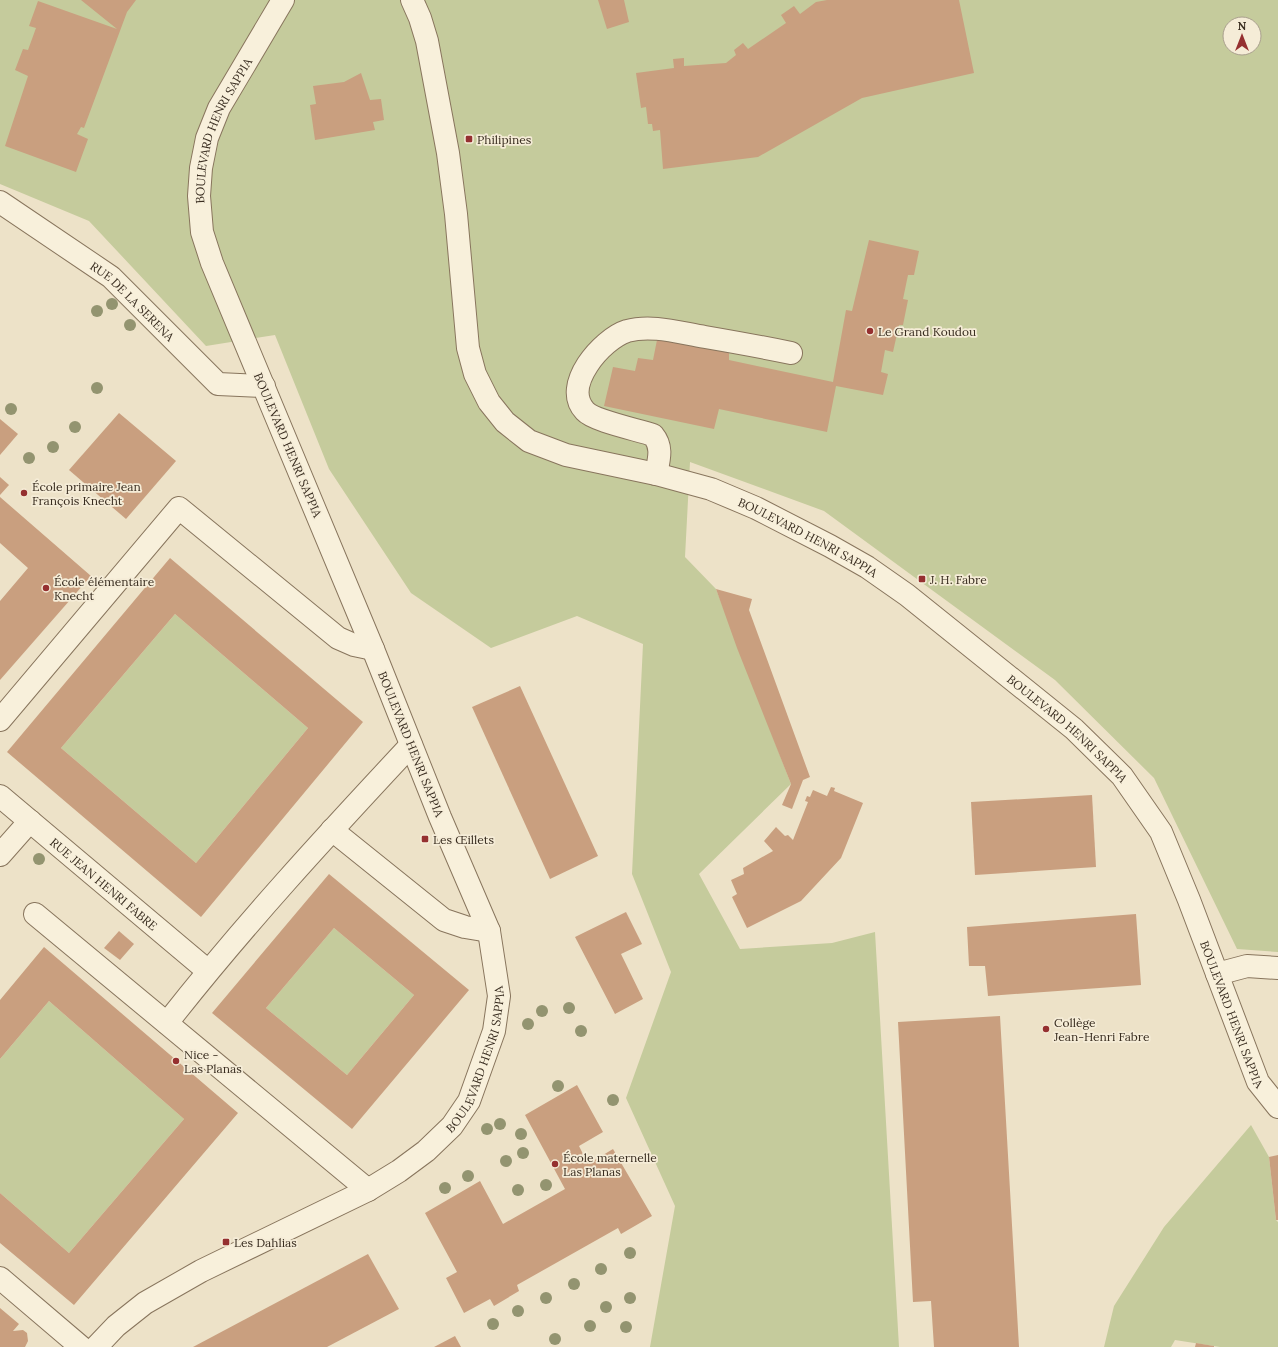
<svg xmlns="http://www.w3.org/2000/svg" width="1278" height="1347" font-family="Lora,serif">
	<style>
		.green { fill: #c5cb9c; fill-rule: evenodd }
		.building { fill: #c99f7f; fill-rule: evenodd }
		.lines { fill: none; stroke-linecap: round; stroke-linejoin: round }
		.minor-casing { stroke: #88755d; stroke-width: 24 }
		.minor { stroke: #f8f0db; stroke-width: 22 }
		.tree { fill: #939470 }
		.poi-dot { fill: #953030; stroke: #f5ecd7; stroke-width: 1.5 }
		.labels { text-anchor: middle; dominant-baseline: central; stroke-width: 3.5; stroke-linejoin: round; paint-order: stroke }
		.street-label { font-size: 12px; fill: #392d20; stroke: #f5ecd7 }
		.poi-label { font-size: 12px; fill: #392d20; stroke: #f5ecd7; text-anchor: start }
	</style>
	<rect width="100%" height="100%" fill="#ede2c8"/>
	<g class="green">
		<path d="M0,0H1278V952L1237,949L1154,778L1055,680L824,511L690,462L685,557L716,589L791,784L699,874L740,949L832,943L875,932L899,1347H650L675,1206L626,1098L671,972L632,874L643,644L577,616L491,648L411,593L329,469L275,335L206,346L89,221L0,184ZM1230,24H1254V48H1230Z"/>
		<polygon points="175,614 308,728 196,863 61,748"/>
		<polygon points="334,928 414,995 347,1075 266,1008"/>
		<polygon points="49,1001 184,1119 69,1253 0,1193 0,1059"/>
		<polygon points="1251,1125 1269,1157 1276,1220 1278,1222 1278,1347 1220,1347 1175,1340 1171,1347 1104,1347 1114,1306 1164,1227"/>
	</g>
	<g class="building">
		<polygon points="81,0 136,0 127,12 84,128 81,127 77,134 88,139 76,172 5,146 28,76 15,70 23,49 28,50 36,28 29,26 38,1 117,29"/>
		<polygon points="598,0 624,0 629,22 607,29"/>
		<polygon points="827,0 959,0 974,73 862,98 758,157 663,169 660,130 653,131 652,124 648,124 646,107 641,108 636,73 674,68 673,59 684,58 684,66 726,63 736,55 734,50 743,43 748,49 786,23 781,15 794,6 800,14 816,2"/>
		<polygon points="361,73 370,100 381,99 384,120 373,122 375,130 315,140 310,105 316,104 313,86 344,82"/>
		<polygon points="869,240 919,251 914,275 908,275 903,299 908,300 903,325 899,325 893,352 885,350 881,372 888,374 883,395 836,386 827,432 719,409 714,429 604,406 613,367 635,371 638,358 653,360 657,340 667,337 729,351 729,360 833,382 846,310 852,311"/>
		<polygon points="119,413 176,461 126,519 69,470"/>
		<polygon points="0,419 18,434 0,455"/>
		<polygon points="0,477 9,485 0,495"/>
		<polygon points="0,497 91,576 0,680 0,601 28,568 0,543"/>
		<path d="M170,558L363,722L201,917L7,752ZM175,614L308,728L196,863L61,748Z"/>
		<polygon points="716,589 752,599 749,610 810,777 803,780 792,809 782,805 791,784 737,648"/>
		<polygon points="520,686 598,856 550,879 472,707"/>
		<polygon points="831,787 835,788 834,791 863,803 841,858 801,901 747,928 732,897 737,894 731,880 744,874 743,868 773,851 764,841 776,827 785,836 788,835 793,840 808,802 805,801 807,796 810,797 813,790 827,796"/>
		<polygon points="1092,795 1096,867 975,875 971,802"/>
		<path d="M329,874L469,990L352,1129L212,1013ZM334,928L414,995L347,1075L266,1008Z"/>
		<polygon points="626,912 642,944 621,954 643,999 615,1014 575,937"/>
		<polygon points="1136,914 1141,985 988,996 985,966 969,966 967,927"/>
		<polygon points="119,931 134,944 120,960 104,948"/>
		<polygon points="44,947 238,1113 74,1305 0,1243 0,1193 69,1253 184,1119 49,1001 0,1059 0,1000"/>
		<polygon points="1000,1016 1019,1347 934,1347 931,1301 913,1302 898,1022"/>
		<polygon points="577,1085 603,1132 579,1146 588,1164 613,1149 652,1216 621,1234 618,1228 517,1285 519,1291 494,1306 490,1299 464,1313 446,1278 457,1272 425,1213 480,1181 503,1224 565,1189 525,1115"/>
		<polygon points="1278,1155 1278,1220 1276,1220 1269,1157"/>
		<polygon points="368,1254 399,1309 327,1347 193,1347"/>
		<polygon points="0,1308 19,1324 13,1331 23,1330 27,1333 28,1341 25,1347 0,1347"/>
		<polygon points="455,1336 461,1347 434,1347"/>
		<polygon points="1196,1343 1214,1346 1214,1347 1195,1347"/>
	</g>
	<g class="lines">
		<g class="minor-casing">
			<g id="minor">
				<path id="s1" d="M412,0L420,18L427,41L448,153L456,214L468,348L475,374L489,402L505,422L529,441L566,455L656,474L711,489L756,508L830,546L867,567L907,595L1074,729L1122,776L1161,832L1189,900L1258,1082L1278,1107"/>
				<path id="s2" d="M0,202L111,277L218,384L264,386"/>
				<path d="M656,474C659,459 663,447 653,435C639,430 594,421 585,411C561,386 602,339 627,331C652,324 680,333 705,337C734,342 762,347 791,353"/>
				<polyline points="0,720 179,508 338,638 354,645 373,649"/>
				<path id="s3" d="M0,796L208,971"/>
				<polyline points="332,830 444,920 465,927 489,931"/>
				<polyline points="0,855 30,821"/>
				<polyline points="35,914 368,1190"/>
				<polyline points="1217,974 1247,966 1278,968"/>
				<path d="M167,1023C243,926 327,835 411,745"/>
				<polyline points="0,1278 81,1347"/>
				<path id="s4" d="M96,1347L116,1326L145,1303L201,1271L368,1190L399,1171L426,1151L452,1126L469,1101L494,1031L499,996L489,931L440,817L373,649L212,263L202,232L199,196L201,168L207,138L219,108L283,0"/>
			</g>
		</g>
		<use href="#minor" class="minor"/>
	</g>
	<g class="tree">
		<circle cx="112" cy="304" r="6"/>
		<circle cx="97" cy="311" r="6"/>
		<circle cx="130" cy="325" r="6"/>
		<circle cx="97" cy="388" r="6"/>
		<circle cx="11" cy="409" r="6"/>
		<circle cx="75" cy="427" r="6"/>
		<circle cx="53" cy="447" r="6"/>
		<circle cx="29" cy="458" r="6"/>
		<circle cx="39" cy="859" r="6"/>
		<circle cx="569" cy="1008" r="6"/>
		<circle cx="542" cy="1011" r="6"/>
		<circle cx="528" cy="1024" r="6"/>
		<circle cx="581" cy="1031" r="6"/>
		<circle cx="558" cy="1086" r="6"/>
		<circle cx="613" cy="1100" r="6"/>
		<circle cx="500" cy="1124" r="6"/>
		<circle cx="487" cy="1129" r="6"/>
		<circle cx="521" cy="1134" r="6"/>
		<circle cx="523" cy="1153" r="6"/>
		<circle cx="506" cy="1161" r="6"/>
		<circle cx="468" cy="1176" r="6"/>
		<circle cx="546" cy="1185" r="6"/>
		<circle cx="445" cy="1188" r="6"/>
		<circle cx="518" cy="1190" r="6"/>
		<circle cx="630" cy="1253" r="6"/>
		<circle cx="601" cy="1269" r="6"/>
		<circle cx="574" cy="1284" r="6"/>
		<circle cx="546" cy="1298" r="6"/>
		<circle cx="630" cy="1298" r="6"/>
		<circle cx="606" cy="1307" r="6"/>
		<circle cx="518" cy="1311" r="6"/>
		<circle cx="493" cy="1324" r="6"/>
		<circle cx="590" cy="1326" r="6"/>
		<circle cx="626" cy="1327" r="6"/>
		<circle cx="555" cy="1339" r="6"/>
	</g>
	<g class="poi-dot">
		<rect x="465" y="135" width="8" height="8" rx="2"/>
		<circle cx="870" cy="331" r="4"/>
		<circle cx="24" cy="493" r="4"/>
		<rect x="918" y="575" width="8" height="8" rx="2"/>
		<circle cx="46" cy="588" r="4"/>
		<rect x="421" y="835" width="8" height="8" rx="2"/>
		<circle cx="1046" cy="1029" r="4"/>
		<circle cx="176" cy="1061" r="4"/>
		<circle cx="555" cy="1164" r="4"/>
		<rect x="222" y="1238" width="8" height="8" rx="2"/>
	</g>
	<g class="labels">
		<g class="street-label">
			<text stroke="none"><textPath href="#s4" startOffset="1490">BOULEVARD HENRI SAPPIA</textPath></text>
			<text stroke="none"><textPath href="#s2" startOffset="166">RUE DE LA SERENA</textPath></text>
			<text transform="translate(288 445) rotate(67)">BOULEVARD HENRI SAPPIA</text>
			<text stroke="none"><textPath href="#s1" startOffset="765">BOULEVARD HENRI SAPPIA</textPath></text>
			<text stroke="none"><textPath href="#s1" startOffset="1089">BOULEVARD HENRI SAPPIA</textPath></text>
			<text transform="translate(411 744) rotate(68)">BOULEVARD HENRI SAPPIA</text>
			<text stroke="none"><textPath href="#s3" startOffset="136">RUE JEAN HENRI FABRE</textPath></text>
			<text stroke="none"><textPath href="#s1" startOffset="1425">BOULEVARD HENRI SAPPIA</textPath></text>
			<text stroke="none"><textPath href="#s4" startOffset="494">BOULEVARD HENRI SAPPIA</textPath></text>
		</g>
		<g class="poi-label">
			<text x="477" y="139">Philipines</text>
			<text x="878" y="331">Le Grand Koudou</text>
			<text x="32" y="486">École primaire Jean<tspan x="32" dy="14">François Knecht</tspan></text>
			<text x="930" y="579">J. H. Fabre</text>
			<text x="54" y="581">École élémentaire<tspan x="54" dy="14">Knecht</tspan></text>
			<text x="433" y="839">Les Œillets</text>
			<text x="1054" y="1022">Collège<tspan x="1054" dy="14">Jean-Henri Fabre</tspan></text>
			<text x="184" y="1054">Nice -<tspan x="184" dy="14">Las Planas</tspan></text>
			<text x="563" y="1157">École maternelle<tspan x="563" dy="14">Las Planas</tspan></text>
			<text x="234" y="1242">Les Dahlias</text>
		</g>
	</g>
	<g transform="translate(1242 36)"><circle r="19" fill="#f5ecd7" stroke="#aaa08e"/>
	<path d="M0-3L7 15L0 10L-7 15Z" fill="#953030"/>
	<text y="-6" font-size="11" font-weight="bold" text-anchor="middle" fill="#392d20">N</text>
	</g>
</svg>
